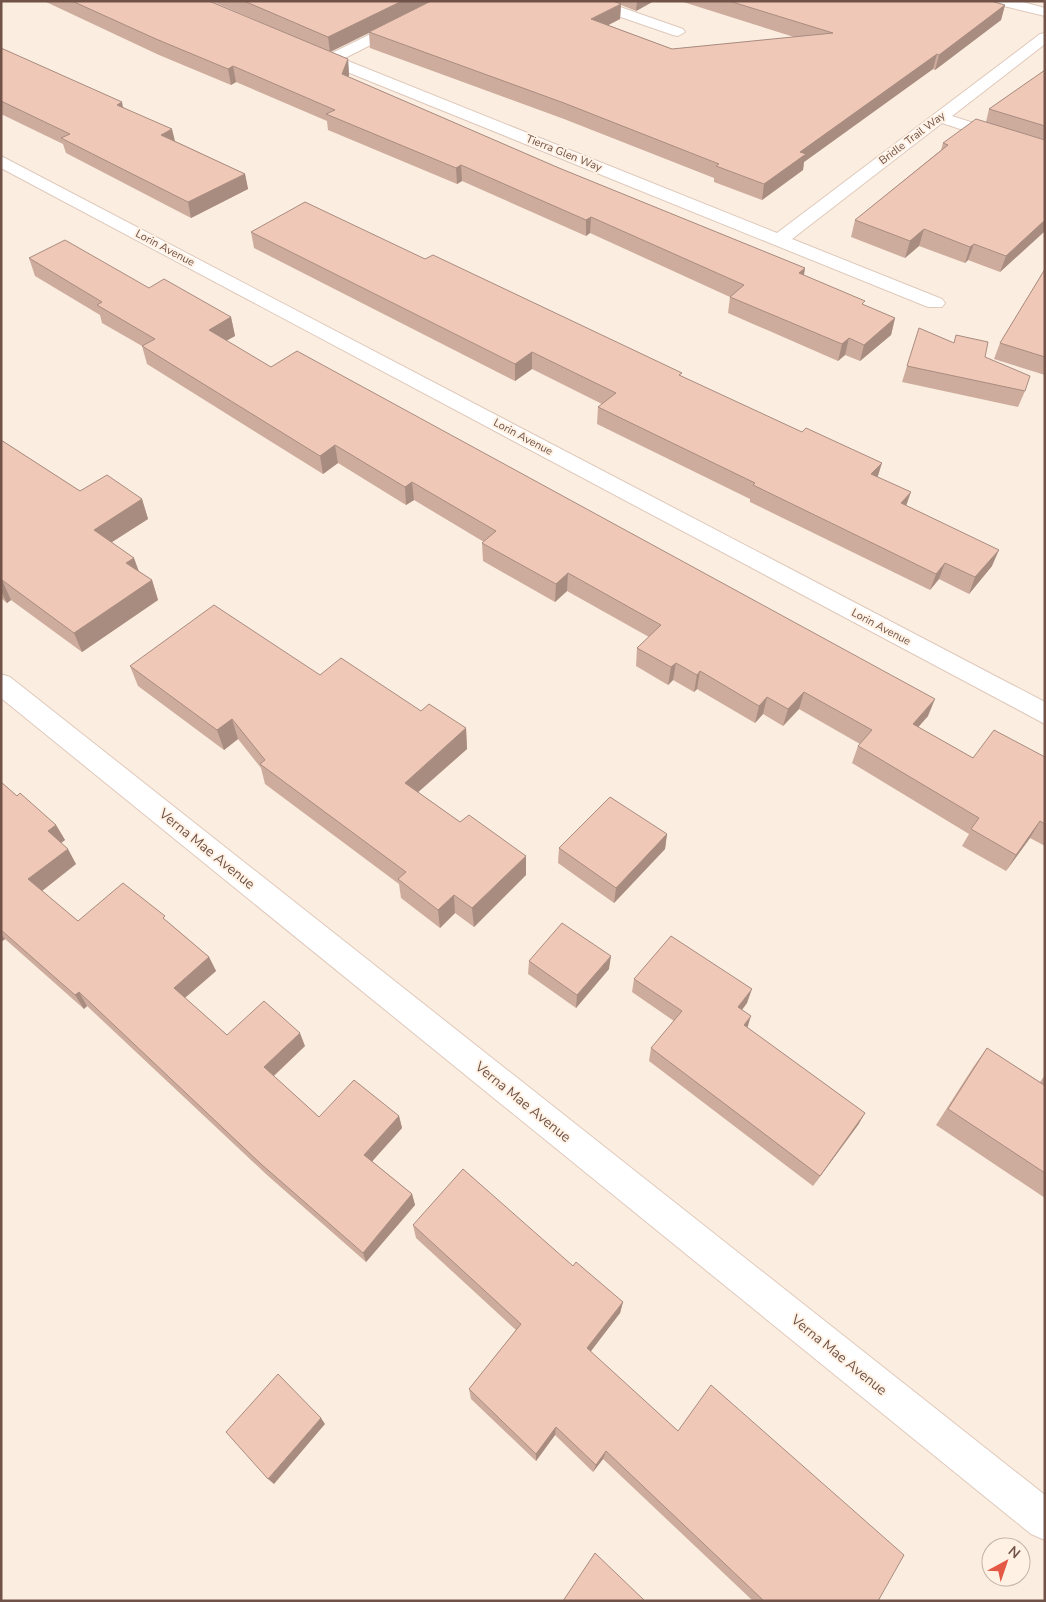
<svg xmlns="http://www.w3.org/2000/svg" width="1046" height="1602" font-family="'Nunito Sans',sans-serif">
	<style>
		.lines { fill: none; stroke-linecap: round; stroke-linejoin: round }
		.minor-casing { stroke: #dfc9bc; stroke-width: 2 }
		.minor { fill: #fff; fill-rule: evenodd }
		.wall { fill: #ceac9d }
		.shaded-wall { fill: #a88c80 }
		.building { fill: #f0c8b7; stroke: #a88c80 }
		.labels { text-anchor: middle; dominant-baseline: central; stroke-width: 4; stroke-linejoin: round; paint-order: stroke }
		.far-street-label { font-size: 11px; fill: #705248; stroke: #fff2e4 }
		.street-label { font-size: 14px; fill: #705248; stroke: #fff2e4 }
	</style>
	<rect width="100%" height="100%" fill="#fbeddf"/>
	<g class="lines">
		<g class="minor-casing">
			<g id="minor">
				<polygon points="438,1 457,1 343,59 777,233 1040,34 1045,33 1045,44 952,116 1045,146 1045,157 942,123 792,239 942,299 945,303 942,307 928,307 325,63 306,53 314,48 330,54"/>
				<polygon points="581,1 603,1 683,29 685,32 678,36 673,35 583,4"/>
				<polygon points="994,1 1019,1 1045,8 1045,16 996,4"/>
				<polygon points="1,156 1045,702 1045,724 1,168"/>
				<polygon points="1,674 10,677 1045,1495 1045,1540 1031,1534 1,698"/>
			</g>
		</g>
		<use href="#minor" class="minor"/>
	</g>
	<g class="wall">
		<polygon points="44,1 209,1 348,59 349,75 349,77 559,168 805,268 804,275 864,305 895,318 891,335 860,361 845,355 838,361 728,313 730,297 590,233 586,236 462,181 457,184 328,130 327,121 236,82 231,85 159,55"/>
		<polygon points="211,1 654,1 636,11 621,5 620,19 608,25 672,49 794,37 680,1 991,1 1005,5 1001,20 935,70 933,69 804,162 803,170 762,200 714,182 714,178 564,119 370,48 369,33 330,52"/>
		<polygon points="1,48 123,107 175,141 245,174 248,189 191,218 66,153 63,144 1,114"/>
		<polygon points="1045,70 1045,231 1000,272 968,260 965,263 919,246 905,258 851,237 855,220 941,150 943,143 986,122 989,109"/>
		<polygon points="251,232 425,259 681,376 878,477 906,506 992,566 969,594 939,579 930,590 750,502 750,499 597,424 598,407 602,404 532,369 515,381 254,248"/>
		<polygon points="29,258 149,288 231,317 235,336 226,341 271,367 928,716 918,727 973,758 1045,757 1045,846 1030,838 1006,871 962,846 969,834 852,763 858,746 860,744 799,709 783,726 763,714 755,723 697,689 694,692 673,680 668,685 636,666 637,648 649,637 567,591 555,602 483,561 482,543 484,542 414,500 406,505 338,463 323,474 147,364 142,346 102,323 100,315 35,276"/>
		<polygon points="1045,269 1045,375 994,359 1000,343"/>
		<polygon points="985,357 1025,391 1018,407 902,382 907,366"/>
		<polygon points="1,440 80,491 142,499 148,519 112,542 139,571 152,580 158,600 82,652 11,600 7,603 1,598"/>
		<polygon points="130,666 320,675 421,711 466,728 467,749 418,792 460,822 526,856 526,875 474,927 455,913 440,928 401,898 399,884 265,784 261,768 238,739 224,750 138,686"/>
		<polygon points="1,782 17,796 56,825 65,840 61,843 76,864 42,891 78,921 167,921 209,957 216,971 185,998 227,1035 305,1046 274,1076 319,1117 399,1116 402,1128 372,1161 412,1194 415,1205 366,1262 267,1175 87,1006 84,1009 5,939 1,942"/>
		<polygon points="667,834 665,849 614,903 558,863 559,848"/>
		<polygon points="529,961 609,969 576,1008 528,974"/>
		<polygon points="634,979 747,1003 742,1010 747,1028 865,1113 858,1125 813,1186 649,1061 651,1048 674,1021 632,992"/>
		<polygon points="987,1048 1040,1082 1045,1075 1045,1198 936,1125 974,1066"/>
		<polygon points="413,1225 573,1266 623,1302 620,1313 590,1352 678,1431 878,1601 753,1601 603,1459 593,1472 555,1435 536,1461 471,1399 469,1389 516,1330 416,1238"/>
	</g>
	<g class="shaded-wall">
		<polygon points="402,1 433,1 330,52 328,37"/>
		<polygon points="637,1 654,1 636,11"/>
		<polygon points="621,4 620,19 591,34 591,19"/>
		<polygon points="1005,5 1001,20 935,70 939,55"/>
		<polygon points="937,54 933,69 804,162 803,170 762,200 764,184 800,152"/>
		<polygon points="348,59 349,75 344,89 342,74"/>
		<polygon points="233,66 236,82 231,85 228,69"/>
		<polygon points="122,102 125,118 117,105"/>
		<polygon points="172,129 176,145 161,135"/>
		<polygon points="461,165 462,181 457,184 456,168"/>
		<polygon points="245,174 248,189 191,218 188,202"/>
		<polygon points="591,217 590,233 586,236 586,220"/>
		<polygon points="1045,220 1045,231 1000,272 1006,256"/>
		<polygon points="924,229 919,246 905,258 910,241"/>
		<polygon points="974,244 968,260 965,263 970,247"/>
		<polygon points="805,268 802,284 799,273"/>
		<polygon points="231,317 235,336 213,348 209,330"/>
		<polygon points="895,318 891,335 860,361 864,345"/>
		<polygon points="849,338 845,355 838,361 842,344"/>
		<polygon points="532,352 532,369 515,381 515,364"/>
		<polygon points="335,445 338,463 323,474 320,456"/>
		<polygon points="882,463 877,479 871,474"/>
		<polygon points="412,482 414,500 406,505 405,487"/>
		<polygon points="911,492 905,509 901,503"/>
		<polygon points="142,499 148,519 101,549 94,530"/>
		<polygon points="999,550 992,566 969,594 975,577"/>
		<polygon points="134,558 141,577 126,563"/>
		<polygon points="945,563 939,579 930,590 936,574"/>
		<polygon points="568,573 567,591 555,602 556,584"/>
		<polygon points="2,580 11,600 7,603 1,591 1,581"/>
		<polygon points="152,580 158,600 82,652 74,633"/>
		<polygon points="676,663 673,680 668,685 671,667"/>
		<polygon points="700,671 697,689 694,692 697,675"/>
		<polygon points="804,692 799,709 783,726 788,709"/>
		<polygon points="767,697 763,714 755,723 759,706"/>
		<polygon points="935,699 928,716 906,741 913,724"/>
		<polygon points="232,719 238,739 224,750 217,730"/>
		<polygon points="466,728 467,749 407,802 405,783"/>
		<polygon points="1040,821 1030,838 1006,871 1016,855"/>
		<polygon points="56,825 65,840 57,846 48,831"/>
		<polygon points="667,834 665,849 614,903 616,888"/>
		<polygon points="68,849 76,864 38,894 28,879"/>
		<polygon points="526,856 526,875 474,927 472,908"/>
		<polygon points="454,895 455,913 440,928 438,910"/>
		<polygon points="1,934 5,939 1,942"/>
		<polygon points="611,956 609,969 576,1008 577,995"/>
		<polygon points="209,957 216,971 181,1001 174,988"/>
		<polygon points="752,989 747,1003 734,1020 738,1007"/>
		<polygon points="79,992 87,1006 84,1009 75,995"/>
		<polygon points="751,1016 747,1029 744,1025"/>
		<polygon points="300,1033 305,1046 269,1080 264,1067"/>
		<polygon points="865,1113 858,1125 813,1186 820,1176"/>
		<polygon points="399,1116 402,1128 368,1166 364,1155"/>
		<polygon points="412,1194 415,1205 366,1262 363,1253"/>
		<polygon points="623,1302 620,1313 585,1359 587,1348"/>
		<polygon points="321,1418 325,1424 274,1484 268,1479"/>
		<polygon points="556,1427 555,1435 536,1461 536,1454"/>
		<polygon points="606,1451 603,1459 593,1472 596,1465"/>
	</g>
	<g class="building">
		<polygon points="72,1 209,1 348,59 342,74 559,168 805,268 799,273 865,301 862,304 895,318 864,345 849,338 842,344 730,297 744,285 591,217 586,220 461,165 456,168 326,114 335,110 233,66 228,69 156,39"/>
		<polygon points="244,1 402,1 328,37"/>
		<polygon points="431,1 613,1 621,4 591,19 672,49 833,33 729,1 991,1 1005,5 939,55 937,54 800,152 806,154 764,184 716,166 719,164 564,103 369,32"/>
		<polygon points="1,48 122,102 117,105 172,129 161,135 245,174 188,202 61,138 70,134 1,101"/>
		<polygon points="1045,70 1045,126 989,109"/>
		<polygon points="976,119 1045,140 1045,220 1006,256 974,244 970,247 924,229 910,241 855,220 948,145 943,143"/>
		<polygon points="305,202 425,259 433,255 682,373 679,375 802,432 806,428 882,463 871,474 911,492 901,503 999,550 975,577 945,563 936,574 753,485 755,483 598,407 616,393 532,352 515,364 251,232"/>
		<polygon points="65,240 149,288 164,279 231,317 209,330 271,367 297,351 935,699 913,724 973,758 994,730 1045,757 1045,824 1040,821 1016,855 971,829 979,818 858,746 872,730 804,692 788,709 767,697 759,706 700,671 697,675 676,663 671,667 637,648 661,625 568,573 556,584 482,543 496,531 412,482 405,487 335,445 320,456 142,346 155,339 97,305 102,302 29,258"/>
		<polygon points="1045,269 1045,357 1000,343"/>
		<polygon points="919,328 954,343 956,335 988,342 985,357 1030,376 1025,391 907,366"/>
		<polygon points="1,440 80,491 107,475 142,499 94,530 134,558 126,563 152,580 74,633 2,580 1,581"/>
		<polygon points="214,605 320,675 341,658 421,711 429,704 466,728 405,783 460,822 469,815 526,856 472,908 454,895 438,910 398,879 406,872 260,764 265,760 232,719 217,730 130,666"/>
		<polygon points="1,782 17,796 20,793 56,825 48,831 68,849 28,879 78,921 123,883 165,916 163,918 209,957 174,988 227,1035 264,1001 300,1033 264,1067 319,1117 354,1080 399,1116 364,1155 412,1194 363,1253 261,1164 79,992 75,995 1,930"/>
		<polygon points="610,797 667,834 616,888 559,848"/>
		<polygon points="562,923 611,956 577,995 529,961"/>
		<polygon points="671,936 752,989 738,1007 751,1016 744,1025 865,1113 820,1176 651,1048 682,1011 634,979"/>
		<polygon points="987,1048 1044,1085 1045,1083 1045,1173 948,1109"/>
		<polygon points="463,1169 573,1266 576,1262 623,1302 587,1348 678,1431 711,1385 904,1555 878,1601 764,1601 606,1451 596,1465 556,1427 536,1454 469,1389 521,1324 413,1225"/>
		<polygon points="278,1374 321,1418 268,1479 226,1432"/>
		<polygon points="595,1553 645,1601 563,1601"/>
	</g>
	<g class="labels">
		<g class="far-street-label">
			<text transform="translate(912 138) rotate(-37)">Bridle Trail Way</text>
			<text transform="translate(564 153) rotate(22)">Tierra Glen Way</text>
			<text transform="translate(165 248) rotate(28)">Lorin Avenue</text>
			<text transform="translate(523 437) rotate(28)">Lorin Avenue</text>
			<text transform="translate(881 627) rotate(28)">Lorin Avenue</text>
		</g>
		<g class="street-label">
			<text transform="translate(207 849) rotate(39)">Verna Mae Avenue</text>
			<text transform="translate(523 1102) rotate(39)">Verna Mae Avenue</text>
			<text transform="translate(839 1355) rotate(39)">Verna Mae Avenue</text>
		</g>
	</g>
	<rect width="1046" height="1602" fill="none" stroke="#705248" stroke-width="5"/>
	<g transform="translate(1006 1562) rotate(40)"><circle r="24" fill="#fff2e4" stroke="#c6b2a6"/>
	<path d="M0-4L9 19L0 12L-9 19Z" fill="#e35946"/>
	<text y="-8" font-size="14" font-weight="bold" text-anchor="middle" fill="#705248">N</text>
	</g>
</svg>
